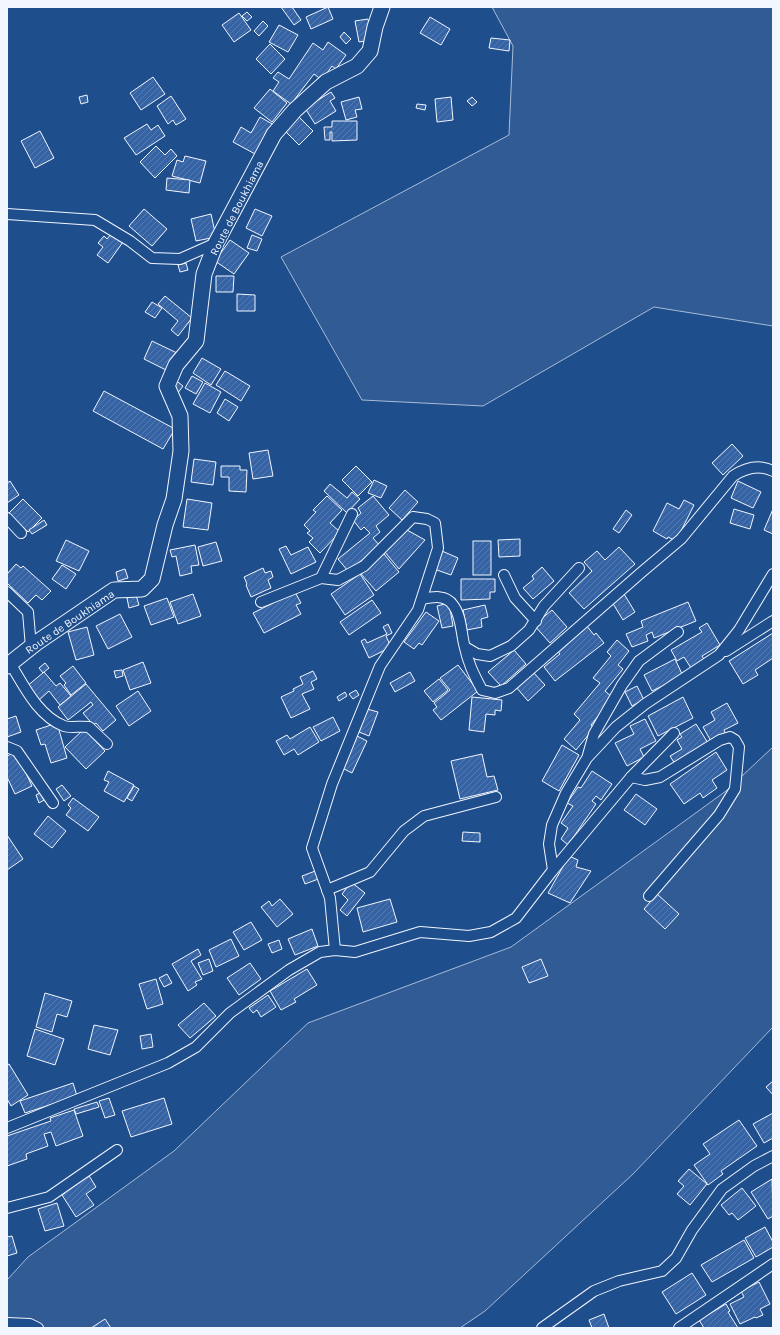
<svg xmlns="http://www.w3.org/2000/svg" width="780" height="1335" font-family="Karla,sans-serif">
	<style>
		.built { fill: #305b95; stroke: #a8bbd7 }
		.building { fill: url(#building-hatch); stroke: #f2f6ff }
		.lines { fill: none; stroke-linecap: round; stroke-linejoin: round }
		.street-casing { stroke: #f2f6ff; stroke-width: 12 }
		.secondary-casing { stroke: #f2f6ff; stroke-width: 17 }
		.street { stroke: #1f4e8c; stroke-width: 10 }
		.secondary { stroke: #1f4e8c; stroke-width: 15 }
		.labels { text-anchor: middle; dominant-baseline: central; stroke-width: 3; stroke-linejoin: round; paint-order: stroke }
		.street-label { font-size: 11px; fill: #f2f6ff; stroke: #1f4e8c }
	</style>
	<defs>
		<pattern id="building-hatch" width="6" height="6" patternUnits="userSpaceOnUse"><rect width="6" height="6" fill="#3563a3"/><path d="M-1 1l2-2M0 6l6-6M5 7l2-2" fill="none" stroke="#537ab1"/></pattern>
	</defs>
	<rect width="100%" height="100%" fill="#1f4e8c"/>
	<g class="built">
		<polygon points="492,7 773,7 773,326 654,307 483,406 362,400 281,257 509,135 513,46"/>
		<polygon points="773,747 773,1027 633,1174 485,1311 460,1328 38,1328 7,1323 7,1280 28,1257 174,1151 308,1023 511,947 726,791"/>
	</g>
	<g class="building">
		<polygon points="281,7 292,7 301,20 294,25"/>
		<polygon points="328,7 333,19 311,29 306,17"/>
		<polygon points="247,12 252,17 247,21 242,16"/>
		<polygon points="239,13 251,30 234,42 222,25"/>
		<polygon points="430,17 450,29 441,45 420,33"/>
		<polygon points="368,19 372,40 359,42 355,21"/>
		<polygon points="263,21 268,26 259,36 254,31"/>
		<polygon points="279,25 298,35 288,52 269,42"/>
		<polygon points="344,32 351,39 346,44 340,37"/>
		<polygon points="491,38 510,40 509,51 489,48"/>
		<polygon points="328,42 346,55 336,69 332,66 322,80 314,74 291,104 273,91 279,82 273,78 278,72 289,79 313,43 323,50"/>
		<polygon points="270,44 285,59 271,74 256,59"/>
		<polygon points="153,77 165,94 141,110 130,93"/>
		<polygon points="270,89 287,103 272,122 254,108"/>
		<polygon points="331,92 335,98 330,101 336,111 315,124 305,108"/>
		<polygon points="87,95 88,102 81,104 79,97"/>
		<polygon points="171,96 186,119 176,125 173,120 168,124 157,106"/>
		<polygon points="359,97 362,109 355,110 357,117 346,120 341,102"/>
		<polygon points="451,97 453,120 437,122 435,99"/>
		<polygon points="472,97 477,102 472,106 467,101"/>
		<polygon points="417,104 426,105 425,110 416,108"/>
		<polygon points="260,117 274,125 257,155 233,142 241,127 251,133"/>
		<polygon points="299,117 313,131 299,145 285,131"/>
		<polygon points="332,121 357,121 357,140 332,141 332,132 330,132 330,140 325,140 324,127 332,127"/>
		<polygon points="147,124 151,130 158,125 165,136 136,155 124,138"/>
		<polygon points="40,131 54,158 35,168 21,141"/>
		<polygon points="156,146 165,155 171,149 177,156 155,178 140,162"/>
		<polygon points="185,156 206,161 200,183 172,176 177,160 183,162"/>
		<polygon points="167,178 190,180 189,193 166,190"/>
		<polygon points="144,209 167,229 152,246 129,226"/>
		<polygon points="255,209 272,216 262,236 246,228"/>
		<polygon points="211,214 216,237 196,241 191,219"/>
		<polygon points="111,234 123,242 108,263 97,255 103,247 98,243 104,236 107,239"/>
		<polygon points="252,235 262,239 257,251 247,248"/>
		<polygon points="230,240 249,253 234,274 215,261"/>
		<polygon points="186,263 188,270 180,272 178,265"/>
		<polygon points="216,276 234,276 233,292 216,292"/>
		<polygon points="237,294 255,295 255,311 237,311"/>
		<polygon points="165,296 192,318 178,336 171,330 178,321 158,304"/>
		<polygon points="152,302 162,308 155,318 145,312"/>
		<polygon points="152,341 177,353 168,371 144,359"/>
		<polygon points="202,358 221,369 211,385 193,373"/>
		<polygon points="225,371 250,386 241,401 216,385"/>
		<polygon points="192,376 203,382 196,394 185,388"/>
		<polygon points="174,379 183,386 177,394 168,387"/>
		<polygon points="205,383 221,392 210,413 193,404"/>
		<polygon points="104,391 175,429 163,449 93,411"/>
		<polygon points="225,399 238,407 229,421 217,413"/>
		<polygon points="732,444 743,456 723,475 712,463"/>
		<polygon points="268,450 273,476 253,479 249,453"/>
		<polygon points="194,459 216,462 213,485 191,482"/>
		<polygon points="221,466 240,466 240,470 247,470 246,492 229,491 229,477 221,477"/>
		<polygon points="356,466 372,482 358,496 342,480"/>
		<polygon points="374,480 387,486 381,498 368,493"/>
		<polygon points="10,481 19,495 7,503 7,483"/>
		<polygon points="738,481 761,492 753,508 731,498"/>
		<polygon points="330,484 347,498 352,492 360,499 347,513 324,491"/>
		<polygon points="405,490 418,502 402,520 389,508"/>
		<polygon points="327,496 342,510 330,523 340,532 320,553 309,542 313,538 307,533 310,531 304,525 316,512 313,510"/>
		<polygon points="373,496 389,515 376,526 380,532 373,538 380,546 348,571 338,559 370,533 364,527 361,530 353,520 361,513 358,508"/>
		<polygon points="23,499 42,518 28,532 9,513"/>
		<polygon points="187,499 212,503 208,530 183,527"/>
		<polygon points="684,500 694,505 676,541 668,537 667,539 653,531 667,503 679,509"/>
		<polygon points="734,509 754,515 750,529 730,523"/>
		<polygon points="773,509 773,534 764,530"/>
		<polygon points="626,510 632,515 619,533 613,529"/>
		<polygon points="44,520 47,525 32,534 29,530"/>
		<polygon points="403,530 407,530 425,540 399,569 384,551"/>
		<polygon points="520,539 520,556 499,557 498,540"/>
		<polygon points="66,540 89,551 79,571 56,561"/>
		<rect x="473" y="541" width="18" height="34"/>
		<polygon points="216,542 222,561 203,566 198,547"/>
		<polygon points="195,545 199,565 191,566 192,573 180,576 176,556 172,557 170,550"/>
		<polygon points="286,546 291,555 308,547 316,562 291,574 279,549"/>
		<polygon points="619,547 635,564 584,609 569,593 592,571 584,562 597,551 605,560"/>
		<polygon points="442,551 458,558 451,575 434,569"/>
		<polygon points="384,554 399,572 376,591 361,574"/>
		<polygon points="16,564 21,568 23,566 51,591 42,600 36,595 28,603 7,583 7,574"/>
		<polygon points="62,565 76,574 66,589 52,579"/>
		<polygon points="542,567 554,581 533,599 523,588 534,579 532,576"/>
		<polygon points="263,568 265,573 271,571 273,577 268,580 271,588 251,597 246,585 247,584 244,577"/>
		<polygon points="125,569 128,578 118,581 116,572"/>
		<polygon points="360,574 374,595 345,615 331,594"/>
		<polygon points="461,579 495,579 495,592 490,592 490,599 461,600"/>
		<polygon points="295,592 301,603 296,605 301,614 264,633 253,613"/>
		<polygon points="193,594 201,616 178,624 170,602"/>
		<polygon points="624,594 635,612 623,620 612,602"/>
		<polygon points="136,595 139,605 129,608 127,598"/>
		<polygon points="167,598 174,617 151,625 144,606"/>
		<polygon points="372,600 381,613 349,635 340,622"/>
		<polygon points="688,602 696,621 654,638 652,632 646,635 648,641 632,647 626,634 643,627 641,621"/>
		<polygon points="449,603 453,626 442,628 437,606"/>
		<polygon points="485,605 488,617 481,619 482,627 467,630 463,610"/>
		<polygon points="552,610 567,627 550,643 534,625"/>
		<polygon points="426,612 439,621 422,645 419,643 414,649 404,642"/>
		<polygon points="120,614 132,637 108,649 96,626"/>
		<polygon points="707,623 720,645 702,656 705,661 691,668 684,657 677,661 671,650 702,632 699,628"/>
		<polygon points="388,624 392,633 386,636 391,647 369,658 361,641 365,639 367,643 387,634 383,627"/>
		<polygon points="586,625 594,635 596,633 604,643 555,681 544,667 560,654 556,649"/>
		<polygon points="87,627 94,655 76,660 68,632"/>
		<polygon points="773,633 773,658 755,670 758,675 743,684 729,661"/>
		<polygon points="617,640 629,651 618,665 623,669 605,691 613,698 591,725 594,728 576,750 564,739 580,720 574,714 600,683 593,678 611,656 607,652"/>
		<polygon points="514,650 526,664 501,686 488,672"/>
		<polygon points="675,659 683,676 652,691 644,675"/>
		<polygon points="143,662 151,683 130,690 123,670"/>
		<polygon points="45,663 49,668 43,673 39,668"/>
		<polygon points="458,665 478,691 441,720 433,710 437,707 434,703 450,690 440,678"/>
		<polygon points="73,666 86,683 71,695 64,685 66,683 60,676"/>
		<polygon points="122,670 123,676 116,678 114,671"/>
		<polygon points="313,671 317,679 311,682 314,689 302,694 310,709 291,718 281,697 294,691 293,689 303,684 300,677"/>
		<polygon points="44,672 56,686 60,683 71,696 60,705 49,691 38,701 26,687"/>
		<polygon points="410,672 415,681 395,692 390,683"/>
		<polygon points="533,672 545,685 528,701 516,687"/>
		<polygon points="439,679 448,690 433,702 424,691"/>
		<polygon points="86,684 116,720 103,731 96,723 93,725 83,713 93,705 91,702 68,720 58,707"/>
		<polygon points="637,686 644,700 632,706 625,692"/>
		<polygon points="356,690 359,695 353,699 349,694"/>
		<polygon points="138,691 151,711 129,726 116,706"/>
		<polygon points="345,692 347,696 339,701 337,697"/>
		<polygon points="472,697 502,700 501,711 495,710 495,715 486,714 484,732 469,730"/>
		<polygon points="683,697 693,718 658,736 648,716"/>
		<polygon points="727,703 738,723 724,730 726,735 712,743 703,727 715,720 711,712"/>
		<polygon points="367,709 378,712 369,736 359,732"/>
		<polygon points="16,716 21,732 7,737 7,719"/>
		<polygon points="333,717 340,731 321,741 313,727"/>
		<polygon points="645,719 656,741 640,749 644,757 627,766 615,743 634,734 630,726"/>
		<polygon points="57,723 67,758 51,763 45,744 41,745 36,730"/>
		<polygon points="696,724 708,743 675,764 670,756 682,749 677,740 682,737 680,734"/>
		<polygon points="310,727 319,742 298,755 294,749 284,755 276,741 287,735 290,739"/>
		<polygon points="84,729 105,751 86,769 65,747"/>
		<polygon points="357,736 367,741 352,773 342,768"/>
		<polygon points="562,745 579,755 559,791 542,781"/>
		<polygon points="16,752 32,786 15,794 7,777 7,756"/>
		<polygon points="716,752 727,770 712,780 717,788 703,798 700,793 684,804 670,784"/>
		<polygon points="482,754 487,777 494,776 498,790 460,799 451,761"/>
		<polygon points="108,771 134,785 124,802 104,791 109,782 104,780"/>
		<polygon points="592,771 612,784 601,800 596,796 592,801 596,804 568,845 561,839 568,828 561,823 573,806 567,803 578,787 581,788"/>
		<polygon points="62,785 71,796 64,801 56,789"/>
		<polygon points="134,786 139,789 132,801 127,798"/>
		<polygon points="40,793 44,800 39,803 36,795"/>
		<polygon points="636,794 657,809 645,825 624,810"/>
		<polygon points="73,798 99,817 88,831 66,815 71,808 68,805"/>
		<polygon points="48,816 66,831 52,848 34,834"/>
		<polygon points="463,832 480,833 480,842 462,841"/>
		<polygon points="7,835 23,859 7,870"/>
		<polygon points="569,856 578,860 576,867 591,871 570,903 548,893"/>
		<polygon points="318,870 321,878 305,884 302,876"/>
		<polygon points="351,882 365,893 347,916 340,910 348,900 342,894"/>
		<polygon points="657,894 679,914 665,929 644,909"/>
		<polygon points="280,899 293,914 277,927 261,907 269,901 272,906"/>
		<polygon points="390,899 397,922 363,932 357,908"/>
		<polygon points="251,922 262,940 244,950 233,932"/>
		<polygon points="312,929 318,946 295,955 288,939"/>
		<polygon points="231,939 239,956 216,967 209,950"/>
		<polygon points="279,940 282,949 272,953 268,944"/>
		<polygon points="198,949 201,955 191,961 202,979 195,982 197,985 188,991 172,964"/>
		<polygon points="209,959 213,971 203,975 198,963"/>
		<polygon points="541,959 548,976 529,983 522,967"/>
		<polygon points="250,963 261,979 239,995 227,978"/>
		<polygon points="307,969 317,985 294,999 296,1002 281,1010 270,991"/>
		<polygon points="167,974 172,983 164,987 159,978"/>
		<polygon points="156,979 163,1004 147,1009 139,984"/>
		<polygon points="45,993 72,1001 67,1017 57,1014 52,1032 36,1027"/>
		<polygon points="268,995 276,1007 261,1017 257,1010 253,1013 249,1008"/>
		<polygon points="204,1003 216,1016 190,1038 178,1025"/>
		<polygon points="94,1025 118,1030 110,1055 88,1049"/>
		<polygon points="35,1029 64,1039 55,1065 27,1056"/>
		<polygon points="151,1034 153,1047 142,1049 140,1036"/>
		<polygon points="9,1064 28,1095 11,1106 7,1099 7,1065"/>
		<polygon points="773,1081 773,1095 766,1087"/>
		<polygon points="73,1083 77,1096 25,1113 20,1101"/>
		<polygon points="109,1098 115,1115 105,1118 99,1101"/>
		<polygon points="164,1098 172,1124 131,1137 122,1111"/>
		<polygon points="97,1102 99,1107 76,1114 74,1109"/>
		<polygon points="74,1110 83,1136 56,1146 51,1132 44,1134 48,1146 26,1154 27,1159 7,1166 7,1136 51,1121 50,1118"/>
		<polygon points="773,1113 773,1138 764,1143 753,1124"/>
		<polygon points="739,1120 757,1146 721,1171 723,1174 708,1185 694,1165 710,1154 703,1144"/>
		<polygon points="689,1169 707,1184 690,1205 677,1194 684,1186 678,1181"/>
		<polygon points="88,1174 96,1187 86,1194 94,1205 76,1217 62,1195 65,1193 62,1190"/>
		<polygon points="772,1179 773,1216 768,1219 751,1192"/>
		<polygon points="742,1188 756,1206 738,1220 732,1213 729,1215 721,1205"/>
		<polygon points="57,1203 64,1226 45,1231 38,1209"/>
		<polygon points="765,1227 773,1242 773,1247 756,1257 745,1238"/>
		<polygon points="12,1236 17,1253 7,1256 7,1237"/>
		<polygon points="744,1240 754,1258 712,1282 701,1265"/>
		<polygon points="692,1273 706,1295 676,1314 662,1292"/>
		<polygon points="759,1282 770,1304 760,1309 763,1315 756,1318 755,1317 740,1324 730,1304 744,1297 741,1291"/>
		<polygon points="726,1304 730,1311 728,1312 738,1328 704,1328 699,1320"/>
		<polygon points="604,1314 609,1328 592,1328 589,1320"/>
		<polygon points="105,1319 111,1328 91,1328"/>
	</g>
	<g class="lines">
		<g class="street-casing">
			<g id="street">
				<polyline points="7,214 95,220 130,241 152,258 180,259 216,243"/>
				<polyline points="7,518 21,533"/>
				<polyline points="504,575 515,598 536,621"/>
				<polyline points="321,578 352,514"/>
				<polyline points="7,592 28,612 31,647"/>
				<path d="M422,599C432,597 446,594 453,605C461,615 461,631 464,644C468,663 473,673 482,690L495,693L509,688L643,571L681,539L733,476C745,468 759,464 773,471"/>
				<polyline points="261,602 321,578 338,580 364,566 413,517 427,519 435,523 438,548 418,610 380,666 332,784 312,848 330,898 335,950"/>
				<polyline points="465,647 477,654 490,656 511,646 529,630 544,606 579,568"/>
				<polyline points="726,651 773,621"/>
				<path d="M10,663C24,686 38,716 64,726C69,728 82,726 89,727L107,744"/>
				<polyline points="7,747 17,751 53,803"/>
				<polyline points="588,755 594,734 622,685 639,661 678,632"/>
				<polyline points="631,777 645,780 660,777 720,740 730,737 735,740 739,747 735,789 719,815 649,896"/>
				<polyline points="553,870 631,777 674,733"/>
				<polyline points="327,890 370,872 404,831 424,816 496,797"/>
				<polyline points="7,1128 168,1063 196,1047 230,1013 289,970 320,952 335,950 355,952 420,932 469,936 491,932 516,918 553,870 549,844 552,825 566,793 587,758 616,727 645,704 719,655 739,630 773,574"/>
				<polyline points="7,1208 49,1197 117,1150"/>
				<polyline points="7,1323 30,1324 38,1328"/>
				<polyline points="542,1328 594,1291 619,1281 662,1271 676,1258 692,1230 722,1189 754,1166 773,1156"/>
				<polyline points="679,1328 773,1264"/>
			</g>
		</g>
		<g class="secondary-casing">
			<polyline id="secondary" points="7,666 36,643 114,590 142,589 152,579 165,525 174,499 181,451 180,416 167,386 176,365 196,341 204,274 216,243 274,134 295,110 326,82 357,66 370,51 375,27 382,7"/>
		</g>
		<use href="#street" class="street"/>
		<use href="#secondary" class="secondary"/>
	</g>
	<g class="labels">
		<g class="street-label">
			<text transform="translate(237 208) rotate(-63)">Route de Boukhiama</text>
			<text transform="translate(70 622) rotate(-34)">Route de Boukhiama</text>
		</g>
	</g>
	<rect width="780" height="1335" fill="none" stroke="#f2f6ff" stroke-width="16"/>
</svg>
